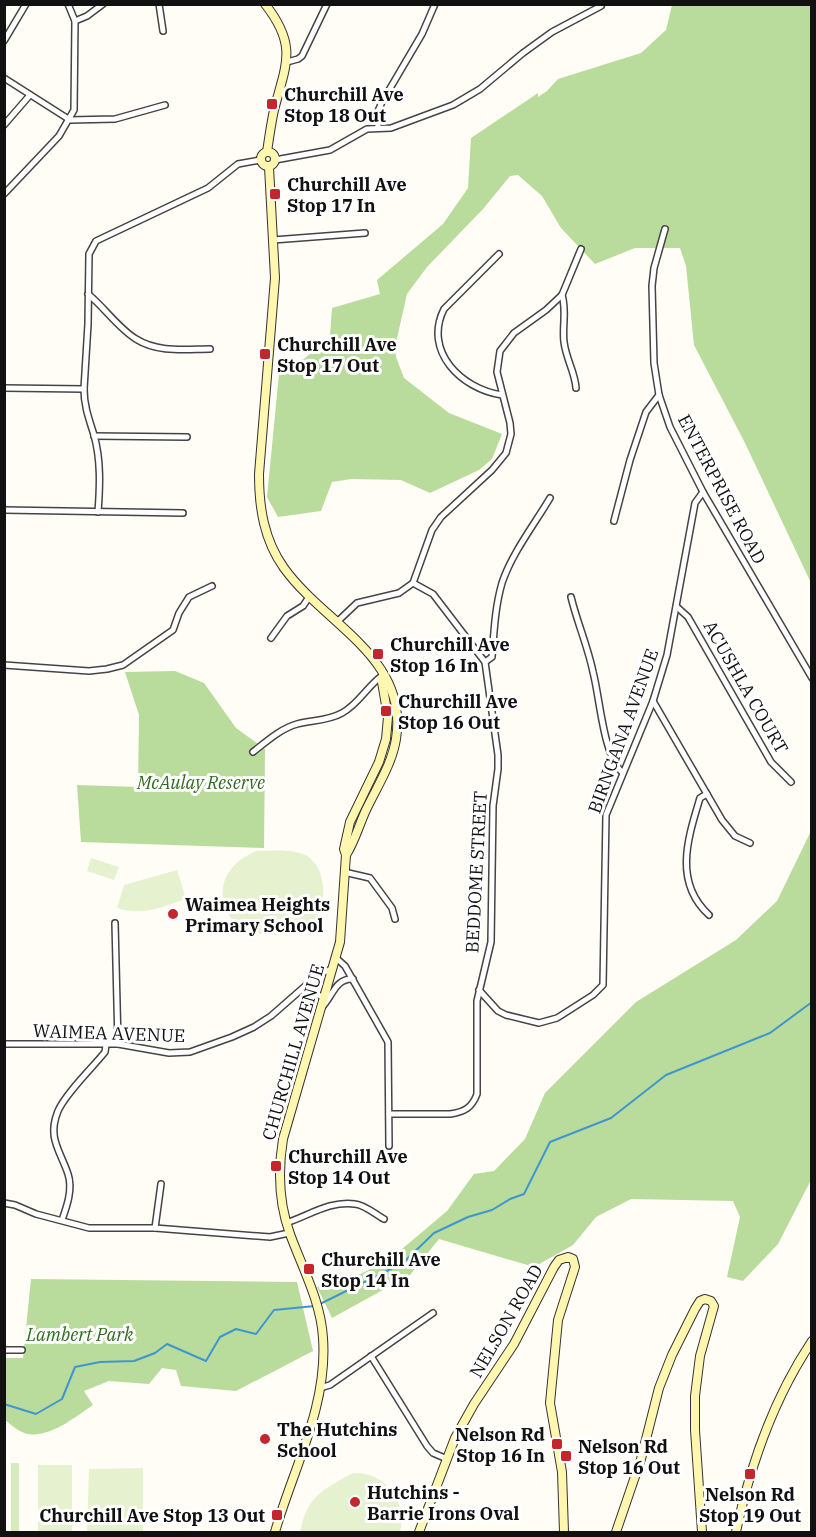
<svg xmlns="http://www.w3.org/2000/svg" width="816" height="1537" font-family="'IBM Plex Serif',serif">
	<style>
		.green { fill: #d5ebbd }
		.forest { fill: #b9dc9c }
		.pitch { fill: #e6f2cf }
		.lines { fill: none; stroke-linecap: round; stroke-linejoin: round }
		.stream { stroke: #3f96cf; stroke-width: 2 }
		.street-casing { stroke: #444; stroke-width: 8 }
		.secondary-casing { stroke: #333; stroke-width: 10 }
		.street { stroke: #fff; stroke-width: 5 }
		.secondary { stroke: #fff6b0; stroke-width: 8 }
		.poi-dot { fill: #c4262e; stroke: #fff; stroke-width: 2 }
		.labels { text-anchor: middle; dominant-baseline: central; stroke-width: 6; stroke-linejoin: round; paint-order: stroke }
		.poi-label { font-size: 18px; font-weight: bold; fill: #111; stroke: #fff; text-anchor: start }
		.street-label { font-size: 18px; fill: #111; stroke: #fff }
		.park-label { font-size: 18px; font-style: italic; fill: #2f6b1f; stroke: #fff }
	</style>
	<rect width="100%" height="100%" fill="#fffdf5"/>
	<rect class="green" x="11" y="1463" width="8" height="69"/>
	<g class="forest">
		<polygon points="672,5 811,5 811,583 745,443 694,345 686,266 680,248 635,248 595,264 561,228 542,196 518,175 510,176 483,209 427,267 407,294 395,347 396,357 404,378 449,413 502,434 492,459 479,470 430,493 401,480 351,479 332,482 321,511 278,517 267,497 280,364 304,359 330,336 332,308 380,294 377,280 443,224 468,188 471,138 538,93 538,97 547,91 558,79 641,53 666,30"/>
		<polygon points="175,671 204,683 236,728 265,749 264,848 81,842 77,785 138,787 139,715 125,672"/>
		<polygon points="811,831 811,1180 778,1244 743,1281 727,1277 740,1217 733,1201 631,1199 596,1217 573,1245 534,1267 439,1239 410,1275 332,1318 317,1287 350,1279 389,1260 447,1211 474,1174 494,1171 525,1139 545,1093 636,1002 736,940 777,901"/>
		<path d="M31,1279L297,1282L313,1351L236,1391L181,1386L176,1370L162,1368L149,1384L109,1381L84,1391L93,1405C75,1417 43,1444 20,1431C14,1428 9,1423 5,1420L4,1358H23Z"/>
	</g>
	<g class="pitch">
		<path d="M256,851C271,851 293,848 307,856C325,867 327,898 318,915C314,923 306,929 298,935C279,934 254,938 238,925C220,911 217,883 233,867C239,859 248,855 256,851Z"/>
		<polygon points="91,858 119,867 114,880 87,871"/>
		<path d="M177,870L186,899C161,908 142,916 117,908L124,885Z"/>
		<polygon points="184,920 213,921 213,935 184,934"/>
		<rect x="38" y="1465" width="34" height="67"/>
		<polygon points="143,1468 143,1532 87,1532 89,1469"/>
		<path d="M353,1473C385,1471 408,1502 400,1532H300C308,1495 322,1490 353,1473Z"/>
	</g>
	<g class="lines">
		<g class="stream">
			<polyline points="320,1304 403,1263 434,1233 468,1217 492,1210 510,1199 524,1194 550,1142 611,1118 666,1075 770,1033 812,1002"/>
			<polyline points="4,1404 36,1414 62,1399 75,1367 100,1362 134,1361 155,1353 167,1344 206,1361 220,1337 236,1329 256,1334 274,1310 315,1306"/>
		</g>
		<g class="street-casing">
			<g id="street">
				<polyline points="159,4 163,31"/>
				<polyline points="75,21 87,16 103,4"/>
				<polyline points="4,41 26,4"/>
				<polyline points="287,62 298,59 302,56 327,4"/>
				<polyline points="4,78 70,120 115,119 165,105"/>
				<polyline points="4,125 30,95"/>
				<polyline points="378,128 378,111 382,102 422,34 435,4"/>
				<polyline points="275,160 330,150 367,129 391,128 453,105 480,89 523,53 552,32 601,6"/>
				<polyline points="4,194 59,136 74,110 75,21 68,4"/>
				<polyline points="665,229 654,268 652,286 654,363 659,395 670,427 703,492 812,678"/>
				<polyline points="273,240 365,233"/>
				<path d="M499,254L444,309C423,351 461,389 502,395"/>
				<path d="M88,294C105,308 118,328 136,339C158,353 186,349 210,349"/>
				<path d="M562,295C567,311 562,326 564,342C566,359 575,372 576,388"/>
				<polyline points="4,388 84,389 88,324 89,254 96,241 208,188 238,164 260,160"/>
				<path d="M84,389C84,406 89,419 94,435C101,460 100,486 98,512"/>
				<polyline points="94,436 187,437"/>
				<polyline points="4,510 183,513"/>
				<polyline points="614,521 630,460 646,412 659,395"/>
				<path d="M571,597C577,622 588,647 593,672C600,698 603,755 622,772"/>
				<polyline points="677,607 688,617 771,762 791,782"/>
				<polyline points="337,622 357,603 399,593 413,583 432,530 441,517 492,470 506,453 511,434 510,423 497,372 500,351 514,333 546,310 562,295 581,249"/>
				<polyline points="271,638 287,616 303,606 309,597"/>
				<path d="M485,662L492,657C494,632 495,607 502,583C512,553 534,525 550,498"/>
				<polyline points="4,665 89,671 107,669 123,665 173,630 179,613 189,597 212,586"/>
				<polyline points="653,701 722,820 735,836 750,843"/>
				<path d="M253,752C267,741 280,729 297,724C312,720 328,721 342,713C359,704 367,686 383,675"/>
				<path d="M707,794L700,798C688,838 673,882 709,915"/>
				<polyline points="344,872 370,878 392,908 395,919"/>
				<polyline points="115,923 118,1044"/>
				<polyline points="335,957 345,966 388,1042 389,1146"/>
				<polyline points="303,989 323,997"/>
				<polyline points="479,990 498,1011 506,1015 539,1023 557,1018 593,995 603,985 606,815 653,701 667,655 695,503 703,492"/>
				<path d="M323,1006C333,995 336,978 353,979"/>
				<polyline points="4,1044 118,1044 169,1053 190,1052 232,1037 254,1027 271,1016 319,974 332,969"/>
				<path d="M389,1114H450C464,1112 472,1108 477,1094V1001L491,942L493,806L498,769V755L485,662L433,594L413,583"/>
				<polyline points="4,1203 15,1205 36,1214 89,1228 155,1228 270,1237 289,1233"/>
				<path d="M62,1220C67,1206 73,1189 68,1174C60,1150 47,1138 58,1111C65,1094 93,1067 105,1052L106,1045"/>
				<path d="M286,1223C308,1216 331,1200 355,1204C365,1205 375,1214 384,1219"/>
				<polyline points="155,1228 161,1184"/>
				<polyline points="4,1350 22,1350"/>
				<polyline points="371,1356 427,1446 433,1453 447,1459"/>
				<polyline points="320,1388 330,1385 433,1313"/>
			</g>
		</g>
		<g class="secondary-casing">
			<g id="secondary">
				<path d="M265,4C298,46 286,64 274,110C271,124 269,138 267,152"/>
				<circle cx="268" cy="159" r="7"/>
				<path d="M269,167L275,278L259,474C259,508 264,540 284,568C325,625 409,657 396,739C392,764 377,787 366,810C359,825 355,841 346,855"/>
				<path d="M275,1532C293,1469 328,1406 323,1338C321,1302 302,1267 290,1234C279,1204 278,1170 283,1139L340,942L346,855L344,849L350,822L379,762L386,739L388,717L382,682L383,675"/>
				<polyline points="419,1532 455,1438 474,1404 514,1344 554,1267 559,1260 568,1257 573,1259 575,1267 558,1320 550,1403 562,1472 564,1532"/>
				<polyline points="616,1532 641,1459 659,1388 672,1355 695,1309 700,1301 705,1299 711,1301 714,1306 700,1356 695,1396 695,1430 702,1532"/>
				<path d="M736,1532C750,1466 774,1398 812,1341"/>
			</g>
		</g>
		<use href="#street" class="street"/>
		<use href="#secondary" class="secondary"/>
	</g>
	<g class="poi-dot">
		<rect x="266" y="98" width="12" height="12" rx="3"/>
		<rect x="269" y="188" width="12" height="12" rx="3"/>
		<rect x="259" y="348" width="12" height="12" rx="3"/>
		<rect x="372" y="648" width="12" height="12" rx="3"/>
		<rect x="380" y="705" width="12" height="12" rx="3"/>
		<circle cx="173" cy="914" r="6"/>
		<rect x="270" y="1160" width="12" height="12" rx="3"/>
		<rect x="303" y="1263" width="12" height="12" rx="3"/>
		<circle cx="265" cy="1439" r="6"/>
		<rect x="551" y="1438" width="12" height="12" rx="3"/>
		<rect x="560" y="1450" width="12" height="12" rx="3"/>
		<rect x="744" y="1468" width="12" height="12" rx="3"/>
		<circle cx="355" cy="1502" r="6"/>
		<rect x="271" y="1509" width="12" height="12" rx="3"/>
	</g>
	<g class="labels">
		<g class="poi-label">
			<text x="284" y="94">Churchill Ave<tspan x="284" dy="21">Stop 18 Out</tspan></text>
			<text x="287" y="184">Churchill Ave<tspan x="287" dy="21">Stop 17 In</tspan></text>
			<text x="277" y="344">Churchill Ave<tspan x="277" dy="21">Stop 17 Out</tspan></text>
			<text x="390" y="644">Churchill Ave<tspan x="390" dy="21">Stop 16 In</tspan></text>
			<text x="398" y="701">Churchill Ave<tspan x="398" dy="21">Stop 16 Out</tspan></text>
			<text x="185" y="904">Waimea Heights<tspan x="185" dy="21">Primary School</tspan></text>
			<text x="288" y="1156">Churchill Ave<tspan x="288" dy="21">Stop 14 Out</tspan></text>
			<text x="321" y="1259">Churchill Ave<tspan x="321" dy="21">Stop 14 In</tspan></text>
			<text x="277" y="1429">The Hutchins<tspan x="277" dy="21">School</tspan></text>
			<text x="545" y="1434" text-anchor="end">Nelson Rd<tspan x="545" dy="21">Stop 16 In</tspan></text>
			<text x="578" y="1446">Nelson Rd<tspan x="578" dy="21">Stop 16 Out</tspan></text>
			<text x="367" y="1492">Hutchins -<tspan x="367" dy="21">Barrie Irons Oval</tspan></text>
			<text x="750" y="1494" text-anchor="middle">Nelson Rd<tspan x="750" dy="21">Stop 19 Out</tspan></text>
			<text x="265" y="1515" text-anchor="end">Churchill Ave Stop 13 Out</text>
		</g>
		<g class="street-label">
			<text transform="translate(722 489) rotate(62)">ENTERPRISE ROAD</text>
			<text transform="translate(746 687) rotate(60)">ACUSHLA COURT</text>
			<text transform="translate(623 731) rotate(-70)">BIRNGANA AVENUE</text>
			<text transform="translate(476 872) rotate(-87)">BEDDOME STREET</text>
			<text transform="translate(109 1033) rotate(2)">WAIMEA AVENUE</text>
			<text transform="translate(293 1052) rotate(-74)">CHURCHILL AVENUE</text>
			<text transform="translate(506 1321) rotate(-60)">NELSON ROAD</text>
		</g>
		<g class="park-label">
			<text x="201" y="782">McAulay Reserve</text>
			<text x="80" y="1334">Lambert Park</text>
		</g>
	</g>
	<rect width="816" height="1537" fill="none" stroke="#111111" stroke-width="12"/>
</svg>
